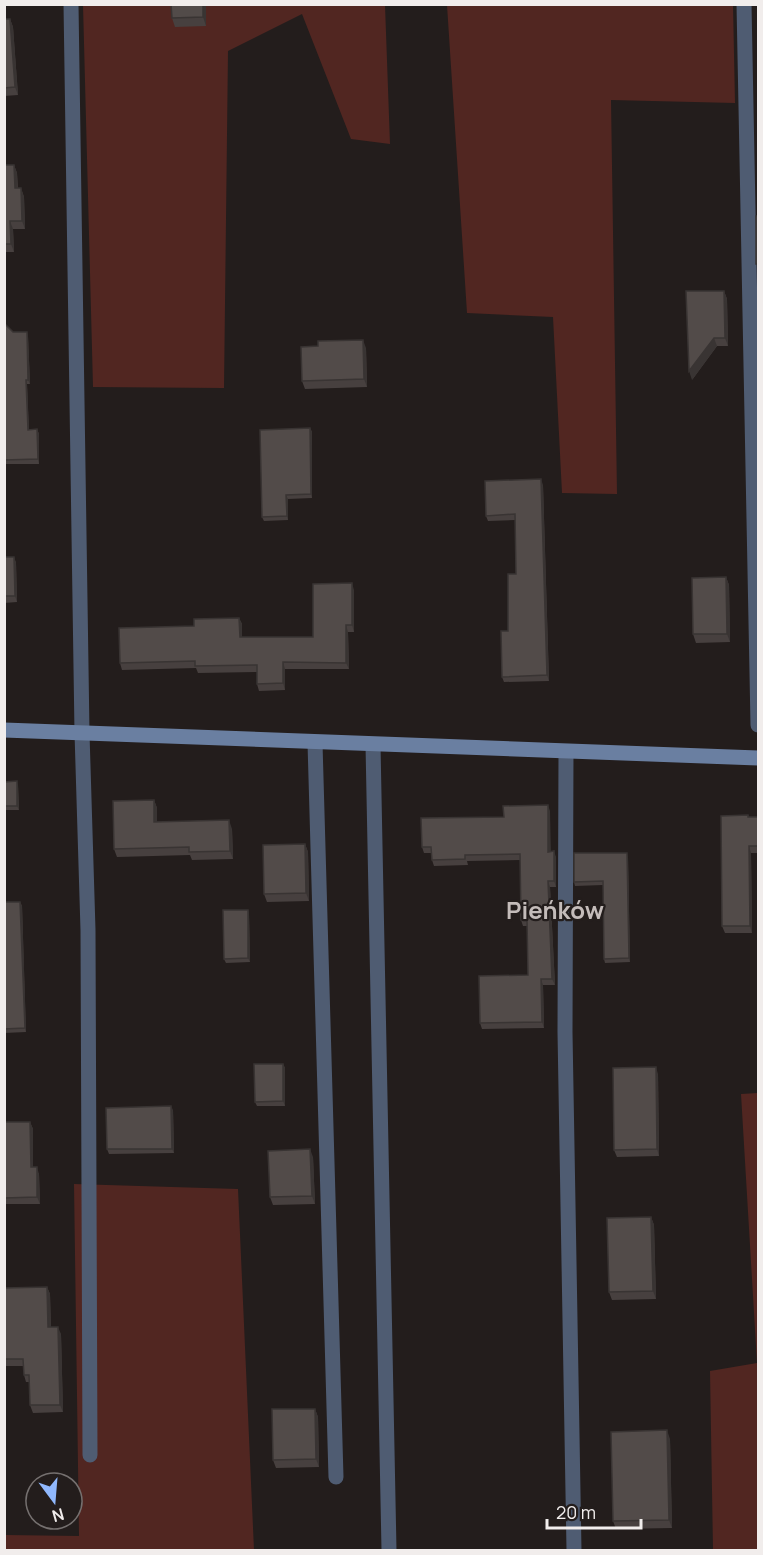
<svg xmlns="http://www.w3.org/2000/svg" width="763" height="1555" font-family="Manrope,sans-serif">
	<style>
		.green { fill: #512621 }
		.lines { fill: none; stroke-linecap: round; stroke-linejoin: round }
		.lane { stroke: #4f5c72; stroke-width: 15 }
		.secondary { stroke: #6a7fa1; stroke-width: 15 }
		.wall { fill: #47403f }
		.shaded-wall { fill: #393433 }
		.building { fill: #524b49; stroke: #393433; stroke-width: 1.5 }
		.labels { text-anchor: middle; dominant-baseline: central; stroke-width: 4.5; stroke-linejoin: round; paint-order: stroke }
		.quarter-label { font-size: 24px; font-weight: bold; fill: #c4bcba; stroke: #231d1c }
	</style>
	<rect width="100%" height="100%" fill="#231d1c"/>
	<g class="green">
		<polygon points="83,5 385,5 390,144 351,139 302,14 228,51 224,388 93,387"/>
		<polygon points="447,5 733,5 735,103 611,100 617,494 562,493 553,317 467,313"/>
		<polygon points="758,1093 758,1550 713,1550 710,1371 757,1363 741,1094"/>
		<polygon points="74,1184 238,1189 254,1550 5,1550 5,1535 79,1536"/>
	</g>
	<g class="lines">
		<g class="lane">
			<polyline points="71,4 82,733 88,930 90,1455"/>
			<polyline points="744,4 758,725"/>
			<polyline points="315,743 336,1477"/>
			<polyline points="373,745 389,1550"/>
			<polyline points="566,752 565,1032 574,1550"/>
		</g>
		<polyline class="secondary" points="4,730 758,758"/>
	</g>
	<g class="wall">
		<polygon points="171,4 206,4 206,26 175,27 172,18"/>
		<polygon points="4,19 10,19 13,27 18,95 4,96"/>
		<polygon points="4,165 14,165 17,173 18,188 21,188 24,197 25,229 13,229 14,252 4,252"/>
		<polygon points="724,291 727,299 728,346 717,346 692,380"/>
		<polygon points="4,326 13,332 27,332 28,336 30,384 27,384 29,430 37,429 39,434 39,464 4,464"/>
		<polygon points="366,348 367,387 305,389 302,381"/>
		<polygon points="310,428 312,432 312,498 288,499 288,520 264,521 262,517"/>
		<polygon points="543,485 549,681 504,682 502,677 516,574 515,520 488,521 486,516"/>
		<polygon points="4,557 14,557 16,563 17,602 4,603"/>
		<polygon points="726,577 729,585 730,642 696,643 693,634"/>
		<polygon points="354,590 354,632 348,632 349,669 285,669 285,690 259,691 257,684 257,672 198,673 196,668 122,670 120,663 194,626 239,618 242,624 242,637 313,637"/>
		<polygon points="4,781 18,785 19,810 4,810"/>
		<polygon points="154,800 157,808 157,822 232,829 233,859 192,860 190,855 117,857 114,849"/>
		<polygon points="550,811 550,852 556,857 556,887 550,887 555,985 543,985 544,1028 482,1029 480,1023 528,975 527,926 523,926 521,920 520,860 467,861 468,865 434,866 432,860 431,853 424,853 422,847 504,817"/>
		<polygon points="748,815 749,817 759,817 759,853 751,853 752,933 725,933 722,926"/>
		<polygon points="305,844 308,852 309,901 267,902 264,894"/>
		<polygon points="628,857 630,962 605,963 604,959 603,885 575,886 574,882"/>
		<polygon points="4,902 20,902 22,906 26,1032 4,1033"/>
		<polygon points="248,910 249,914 250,962 226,963 224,959"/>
		<polygon points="283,1064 285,1068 285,1106 257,1106 255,1102"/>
		<polygon points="658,1074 659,1156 617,1157 614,1150"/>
		<polygon points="173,1110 174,1153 109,1154 107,1149"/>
		<polygon points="4,1122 30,1122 33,1129 33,1167 39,1174 40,1204 4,1204"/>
		<polygon points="313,1157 315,1204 273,1205 270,1197"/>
		<polygon points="651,1217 654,1225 656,1299 612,1300 609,1292"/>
		<polygon points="47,1287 50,1294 51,1327 61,1334 63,1412 33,1413 30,1405 30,1382 26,1382 24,1375 24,1366 4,1366 4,1288"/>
		<polygon points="315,1409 318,1417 319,1467 276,1468 273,1460"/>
		<polygon points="670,1439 672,1528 616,1529 613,1521"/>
	</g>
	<g class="shaded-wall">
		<polygon points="203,4 206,4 206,26 203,17"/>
		<polygon points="10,19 13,27 18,95 15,87"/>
		<polygon points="14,165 17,173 18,196 15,188"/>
		<polygon points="21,188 24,197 25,229 22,221"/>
		<polygon points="10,221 13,229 14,252 11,244"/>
		<polygon points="724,291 727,299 728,346 725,338"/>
		<polygon points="27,332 28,336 30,384 28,380"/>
		<polygon points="714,338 717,346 692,380 689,371"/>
		<polygon points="363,340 366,348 367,387 364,379"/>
		<polygon points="26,380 27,384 29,434 28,430"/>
		<polygon points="310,428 312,432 312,498 311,494"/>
		<polygon points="37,429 39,434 39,464 38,459"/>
		<polygon points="541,479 543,485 549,681 547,675"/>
		<polygon points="286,495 288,499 288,520 287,516"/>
		<polygon points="14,557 16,563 17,602 15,596"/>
		<polygon points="726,577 729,585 730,642 727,634"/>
		<polygon points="352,583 354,590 354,632 352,625"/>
		<polygon points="239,618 242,624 242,644 240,637"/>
		<polygon points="346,625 348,632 349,669 346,663"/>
		<polygon points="283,662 285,669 285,690 283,683"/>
		<polygon points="17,781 18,785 19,810 17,806"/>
		<polygon points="154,800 157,808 157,830 154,822"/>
		<polygon points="548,805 550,811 551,857 548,852"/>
		<polygon points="229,820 232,829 233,859 230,851"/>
		<polygon points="305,844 308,852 309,901 306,893"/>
		<polygon points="749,846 751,853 752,933 750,926"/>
		<polygon points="554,851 556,857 556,887 554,881"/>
		<polygon points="627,853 628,857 630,962 629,958"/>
		<polygon points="548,881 550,887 555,985 552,979"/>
		<polygon points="20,902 22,906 26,1032 25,1028"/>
		<polygon points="248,910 249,914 250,962 248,958"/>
		<polygon points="541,979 543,985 544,1028 542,1022"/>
		<polygon points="283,1064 285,1068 285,1106 283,1101"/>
		<polygon points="656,1067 658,1074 659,1156 657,1149"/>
		<polygon points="171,1106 173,1110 174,1153 172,1149"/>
		<polygon points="30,1122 33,1129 33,1174 31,1167"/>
		<polygon points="310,1149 313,1157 315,1204 312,1196"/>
		<polygon points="37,1167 39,1174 40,1204 37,1197"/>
		<polygon points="651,1217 654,1225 656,1299 653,1291"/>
		<polygon points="47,1287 50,1294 51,1334 48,1327"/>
		<polygon points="58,1327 61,1334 63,1412 60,1405"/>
		<polygon points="315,1409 318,1417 319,1467 316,1459"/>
		<polygon points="667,1430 670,1439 672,1528 669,1520"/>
	</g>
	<g class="building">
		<polygon points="171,4 203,4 203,17 172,18"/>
		<polygon points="4,19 10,19 15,87 4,88"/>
		<polygon points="4,165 14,165 15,188 21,188 22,221 10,221 11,244 4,244"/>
		<rect x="756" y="216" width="3" height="48"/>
		<polygon points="686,291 724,291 725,338 714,338 689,371"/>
		<polygon points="6,325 13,332 27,332 28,380 26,380 28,430 37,429 38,459 4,460 4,326"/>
		<polygon points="363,340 364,379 302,381 301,347 318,346 318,341"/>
		<polygon points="310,428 311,494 286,495 287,516 262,517 260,430"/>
		<polygon points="541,479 547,675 502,677 501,631 508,631 508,574 516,574 515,514 486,516 485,481"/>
		<polygon points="4,557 14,557 15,596 4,596"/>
		<polygon points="726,577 727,634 693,634 692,578"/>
		<polygon points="352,583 352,625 346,625 346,663 283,662 283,683 257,684 257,665 195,666 195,661 120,663 119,628 194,626 194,619 239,618 240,637 313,637 313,584"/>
		<polygon points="17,781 17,806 4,806 4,782"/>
		<polygon points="154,800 154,822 229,820 230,851 189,852 189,847 114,849 113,801"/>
		<polygon points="548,805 548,852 554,851 554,881 548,881 552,979 541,979 542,1022 480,1023 479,976 528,975 527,920 521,920 520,854 465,855 465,859 432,860 431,847 422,847 421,818 504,817 503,806"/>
		<polygon points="748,815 748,817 759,817 759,846 749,846 750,926 722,926 721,816"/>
		<polygon points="305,844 306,893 264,894 263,845"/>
		<polygon points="574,853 627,853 629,958 604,959 603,881 574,882"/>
		<polygon points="4,902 20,902 25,1028 4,1029"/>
		<polygon points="223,910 248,910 248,958 224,959"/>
		<polygon points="254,1064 283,1064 283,1101 255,1102"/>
		<polygon points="656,1067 657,1149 614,1150 613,1068"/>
		<polygon points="171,1106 172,1149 107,1149 106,1108"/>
		<polygon points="4,1122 30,1122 31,1167 37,1167 37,1197 4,1198"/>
		<polygon points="310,1149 312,1196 270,1197 268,1151"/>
		<polygon points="651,1217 653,1291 609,1292 607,1218"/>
		<polygon points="47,1287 48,1327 58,1327 60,1405 30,1405 29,1375 24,1375 23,1359 4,1359 4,1288"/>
		<polygon points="272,1409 315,1409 316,1459 273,1460"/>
		<polygon points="667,1430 669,1520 613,1521 611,1432"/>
	</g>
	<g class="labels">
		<g class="quarter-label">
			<text x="555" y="909">Pieńków</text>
		</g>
	</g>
	<rect width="763" height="1555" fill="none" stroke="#f1edec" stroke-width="12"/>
	<g transform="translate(54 1501) rotate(164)"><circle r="28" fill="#231d1c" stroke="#75706f" stroke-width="1.5"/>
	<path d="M0-4.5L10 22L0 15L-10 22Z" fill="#90b8fd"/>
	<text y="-9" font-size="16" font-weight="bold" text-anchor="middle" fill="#f1edec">N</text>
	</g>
	<path d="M547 1519v9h94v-9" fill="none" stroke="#f1edec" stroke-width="3"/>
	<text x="556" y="1519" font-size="18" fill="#f1edec" stroke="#231d1c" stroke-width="4.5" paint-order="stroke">20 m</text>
</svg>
